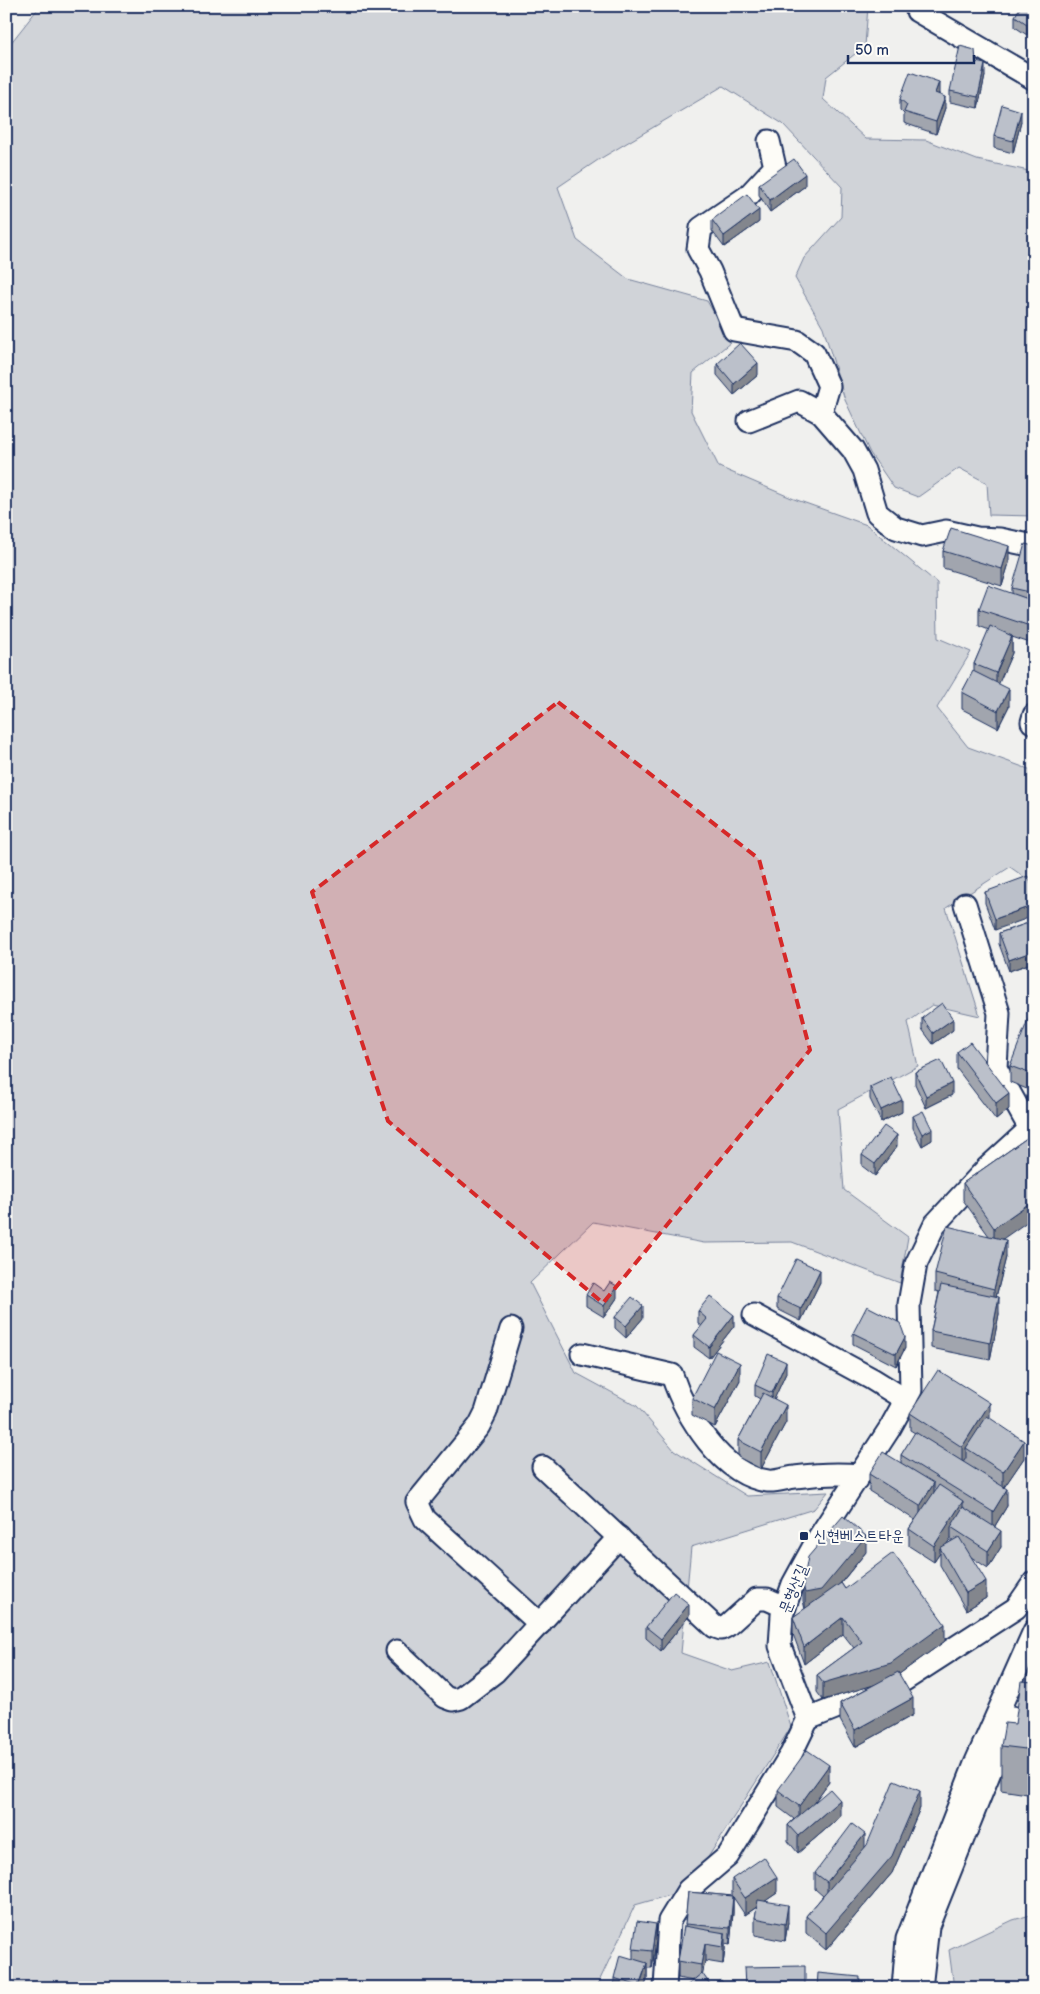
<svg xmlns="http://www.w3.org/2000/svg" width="1040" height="1994" font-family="'Balsamiq Sans','Poor Story',sans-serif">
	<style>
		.green { fill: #d0d3d8; stroke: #76819b }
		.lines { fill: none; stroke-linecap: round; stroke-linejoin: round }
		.minor-casing { stroke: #1b2f5e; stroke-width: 25 }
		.minor { stroke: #fdfcf7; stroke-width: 21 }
		.wall { fill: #a1a5ae; stroke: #1b2f5e; fill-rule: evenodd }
		.shaded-wall { fill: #83868d; stroke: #1b2f5e }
		.building { fill: #bbc0ca; stroke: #1b2f5e }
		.marked { fill: #d62828; fill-opacity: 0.2; stroke: #d62828; stroke-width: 4; stroke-dasharray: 10 6; stroke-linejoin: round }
		.poi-dot { fill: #1b2f5e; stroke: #fdfcf7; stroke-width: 2 }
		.labels { text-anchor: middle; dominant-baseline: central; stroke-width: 4; stroke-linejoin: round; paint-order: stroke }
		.poi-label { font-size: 16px; fill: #1b2f5e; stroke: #fdfcf7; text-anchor: start }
		.street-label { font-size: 16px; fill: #1b2f5e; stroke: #fdfcf7 }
	</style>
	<rect width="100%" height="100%" fill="#f0f0ee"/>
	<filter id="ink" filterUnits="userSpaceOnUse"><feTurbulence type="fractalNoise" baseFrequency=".02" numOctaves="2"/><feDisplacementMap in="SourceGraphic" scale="10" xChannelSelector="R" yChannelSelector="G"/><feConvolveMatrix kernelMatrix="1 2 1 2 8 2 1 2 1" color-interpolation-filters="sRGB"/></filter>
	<g filter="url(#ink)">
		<g class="green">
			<polygon points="40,6 868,6 865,46 826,77 823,99 866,139 926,140 977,160 1029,171 1034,175 1034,516 989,515 987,483 959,468 918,497 894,488 870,453 845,400 823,327 795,278 804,258 841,217 842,187 783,124 723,86 598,160 558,187 577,240 628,279 707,301 731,342 693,373 691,411 719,467 794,499 867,525 937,583 938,638 971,652 937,708 968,747 1034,771 1034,884 1010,867 946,908 980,1016 932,1005 908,1022 918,1066 838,1109 844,1190 908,1237 900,1283 792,1242 704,1243 593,1222 530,1283 576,1373 637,1406 674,1450 747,1496 828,1492 814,1509 691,1547 681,1653 732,1671 770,1662 791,1727 705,1862 670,1895 635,1905 596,1988 6,1988 6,49"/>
			<polygon points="1034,1914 1034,1988 954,1988 949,1950 1013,1920"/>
		</g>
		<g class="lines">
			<g class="minor-casing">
				<g id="minor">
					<polyline points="917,11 1034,79"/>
					<polyline points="769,141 775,167 748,196 701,228 698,249 710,271 734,330 797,341 814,353 829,386 821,413"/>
					<polyline points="749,421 799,401 821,413 853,450 864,470 877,513 896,528 922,536 946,531 977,538 1000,539 1034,546"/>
					<polyline points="1034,715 1032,722 1034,723"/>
					<polyline points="965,904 999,1013 996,1068 1030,1129"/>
					<polyline points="754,1315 872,1379 906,1400"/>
					<polyline points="511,1329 486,1412 479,1426 417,1502 425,1519 540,1624"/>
					<path d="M582,1354L672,1375C685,1415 722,1476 768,1481C776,1482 786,1478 795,1477C817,1474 837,1473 860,1475"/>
					<polyline points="543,1467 715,1627 721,1629 727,1626 757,1599 767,1599 785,1607"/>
					<polyline points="397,1651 445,1697 453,1700 461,1698 495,1672 619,1537"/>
					<polyline points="808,1719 903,1681 1016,1608 1034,1582"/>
					<polyline points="665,1988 669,1921 688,1890 728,1856 791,1754 808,1719 780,1646 782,1615 793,1584 817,1540 890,1428 911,1390 909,1304 916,1264 935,1224 987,1168 1034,1125"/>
					<polyline points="903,1988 907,1939 975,1764 1034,1631"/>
					<polyline points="921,1988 928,1926 1012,1717"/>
				</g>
			</g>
			<use href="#minor" class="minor"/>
		</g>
		<g class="wall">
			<polygon points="1034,6 1027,35 1015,27 1015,16"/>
			<polygon points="985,76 978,108 950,102 950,91"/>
			<polygon points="939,93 939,94 945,108 936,134 904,123 904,114 900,110 900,99"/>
			<polygon points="1021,122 1013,153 994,148 994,136"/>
			<polygon points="759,184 805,186 770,212 759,195"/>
			<polygon points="712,220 759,222 724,247 712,231"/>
			<polygon points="717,364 758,375 734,395 717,375"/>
			<polygon points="1034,546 1034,614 1030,643 1012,637 1012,653 998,684 1009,706 998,728 962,709 962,692 974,671 974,664 989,630 979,626 979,609 1012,594 1012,588"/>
			<polygon points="943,551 1009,563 1002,586 943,568"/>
			<polygon points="1034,891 995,930 985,903 985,892"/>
			<polygon points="1034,921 1034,962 1009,971 999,944 999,933"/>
			<polygon points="922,1018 953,1030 933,1044 922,1029"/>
			<polygon points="1034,1019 1034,1092 1010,1082 1010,1066"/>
			<polygon points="957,1052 1009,1109 996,1120 957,1069"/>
			<polygon points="915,1072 952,1095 926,1108 915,1084"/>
			<polygon points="870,1087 902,1112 881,1122 870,1099"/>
			<polygon points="913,1116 932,1140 922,1146 913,1128"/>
			<polygon points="1034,1133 1002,1239 1006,1257 996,1297 999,1314 990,1360 931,1348 931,1331 939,1292 935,1291 935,1274 989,1236 963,1200 963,1183"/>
			<polygon points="897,1146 875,1176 862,1166 862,1155"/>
			<polygon points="820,1282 801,1321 777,1309 777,1298"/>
			<polygon points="586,1295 617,1298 604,1317 586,1306"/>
			<polygon points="698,1311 734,1326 709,1358 694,1347 694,1335 702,1326 698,1323"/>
			<polygon points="615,1317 643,1318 626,1338 615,1328"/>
			<polygon points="853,1333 905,1348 896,1366 853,1344"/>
			<polygon points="786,1373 774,1399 786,1422 761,1469 738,1457 738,1440 760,1399 755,1396 755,1385"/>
			<polygon points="740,1380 715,1427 692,1415 692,1398"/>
			<path d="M910,1413L990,1418L1024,1458L1004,1487L1007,1506L995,1526L1001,1547L988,1568L971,1557L986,1598L966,1610L940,1565V1553L934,1562L909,1546V1529L915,1520L869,1491V1474L901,1463V1455L915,1433L910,1430ZM951,1538V1542L946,1545Z"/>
			<polygon points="866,1552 841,1583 845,1589 945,1641 899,1674 913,1715 855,1747 840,1720 840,1703 873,1685 823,1700 817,1692 817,1675 854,1648 843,1634 804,1664 793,1634 793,1617 805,1609 803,1601 803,1584"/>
			<polygon points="689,1616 661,1651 646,1638 646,1627"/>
			<polygon points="1034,1682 1034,1795 1001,1790 1001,1746 1015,1724"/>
			<polygon points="829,1782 814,1802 840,1817 798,1853 788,1841 788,1825 794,1819 778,1807 778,1790"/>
			<polygon points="920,1808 892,1873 826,1950 806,1933 806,1916 823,1896 815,1889 815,1873 865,1847"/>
			<polygon points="732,1879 777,1893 765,1901 788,1922 785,1941 755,1935 755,1918 757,1907 745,1915 733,1897 733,1913 730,1945 725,1944 725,1950 723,1964 705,1961 702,1974 712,1987 684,1988 693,1981 678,1978 678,1961 685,1927 688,1892 732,1896"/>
			<polygon points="656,1941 652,1968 647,1968 647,1980 644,1988 614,1988 614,1978 633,1959 633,1949"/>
		</g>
		<g class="shaded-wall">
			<polygon points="1034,14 1034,25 1027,35 1027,24"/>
			<polygon points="985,64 985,76 978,108 978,97"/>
			<polygon points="939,82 939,93 935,105 935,93"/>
			<polygon points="945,97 945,108 936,134 936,122"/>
			<polygon points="1021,111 1021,122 1013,153 1013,141"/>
			<polygon points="805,174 805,186 770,212 770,200"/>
			<polygon points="759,210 759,222 724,247 724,236"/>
			<polygon points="758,363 758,375 734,395 734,384"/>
			<polygon points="1009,546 1009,563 1002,586 1002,569"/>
			<polygon points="1034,614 1034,631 1030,643 1030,626"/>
			<polygon points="1012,636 1012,653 996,690 996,673"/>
			<polygon points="1009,689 1009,706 998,728 998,711"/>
			<polygon points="1034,905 1034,916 995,930 995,919"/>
			<polygon points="1034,951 1034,962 1009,971 1009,960"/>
			<polygon points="953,1019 953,1030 933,1044 933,1033"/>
			<polygon points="952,1083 952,1095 926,1108 926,1096"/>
			<polygon points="1009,1093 1009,1109 996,1120 996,1103"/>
			<polygon points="902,1100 902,1112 881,1122 881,1110"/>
			<polygon points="932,1129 932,1140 922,1146 922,1134"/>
			<polygon points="897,1135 897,1146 875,1176 875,1164"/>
			<polygon points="1034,1200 1034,1217 994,1245 994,1228"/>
			<polygon points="1006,1240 1006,1257 994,1305 994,1289"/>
			<polygon points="820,1270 820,1282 801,1321 801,1309"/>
			<polygon points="617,1286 617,1298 604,1317 604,1306"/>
			<polygon points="999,1297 999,1314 990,1360 990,1343"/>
			<polygon points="643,1306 643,1318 626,1338 626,1326"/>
			<polygon points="734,1315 734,1326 709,1358 709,1347"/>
			<polygon points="905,1337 905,1348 896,1366 896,1354"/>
			<polygon points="786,1362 786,1373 772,1404 772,1393"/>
			<polygon points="740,1363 740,1380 715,1427 715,1410"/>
			<polygon points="990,1403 990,1420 966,1448 966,1458 962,1464 962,1447"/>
			<polygon points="786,1405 786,1422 761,1469 761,1452"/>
			<polygon points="1024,1441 1024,1458 1003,1489 1003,1472"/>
			<polygon points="934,1483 934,1500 920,1522 920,1506"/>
			<polygon points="1007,1489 1007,1506 993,1529 993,1512"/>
			<polygon points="963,1501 963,1518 951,1527 951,1538 942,1551 940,1548 940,1553 934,1562 934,1546"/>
			<polygon points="1001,1531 1001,1547 988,1568 988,1551"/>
			<polygon points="866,1536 866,1552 821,1607 805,1610 805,1593"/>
			<polygon points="986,1581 986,1598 966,1610 966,1593"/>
			<polygon points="689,1604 689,1616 661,1651 661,1639"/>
			<polygon points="843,1617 843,1634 804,1664 804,1647"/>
			<polygon points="945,1624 945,1641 891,1680 823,1700 823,1683"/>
			<polygon points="913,1698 913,1715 855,1747 855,1730"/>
			<polygon points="829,1765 829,1782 799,1823 799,1806"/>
			<polygon points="920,1791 920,1808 892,1873 826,1950 826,1933"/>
			<polygon points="840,1800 840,1817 798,1853 798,1836"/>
			<polygon points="865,1834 865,1851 827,1899 827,1882"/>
			<polygon points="777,1877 777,1893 745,1915 745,1898"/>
			<polygon points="733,1896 733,1913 730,1945 730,1928"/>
			<polygon points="788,1905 788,1922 785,1941 785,1924"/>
			<polygon points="656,1924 656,1941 652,1968 652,1951"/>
			<polygon points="725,1933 725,1950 723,1964 723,1947"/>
			<polygon points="705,1944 705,1961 701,1982 701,1965"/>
			<polygon points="647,1963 647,1980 644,1988 639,1988"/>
		</g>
		<g class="building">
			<polygon points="1021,6 1034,6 1034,14 1027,24 1015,16"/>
			<polygon points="960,46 975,50 976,62 985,64 978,97 950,91"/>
			<polygon points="910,72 939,82 935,93 945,97 936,122 904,112 907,105 900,99"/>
			<polygon points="1002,105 1021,111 1013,141 994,136"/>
			<polygon points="794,159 805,174 770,200 759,184"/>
			<polygon points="747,194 759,210 724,236 712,220"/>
			<polygon points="740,343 758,363 734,384 717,364"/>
			<polygon points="951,528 1009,546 1002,569 943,551"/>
			<polygon points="1025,544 1034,546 1034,593 1012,588"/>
			<polygon points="988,585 1034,601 1034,614 1030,626 979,609"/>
			<polygon points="990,626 1012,636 996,673 974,664"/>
			<polygon points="973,671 1009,689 998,711 962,692"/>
			<polygon points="1028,876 1034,891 1034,905 995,919 985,892"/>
			<polygon points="1034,921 1034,951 1009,960 999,933"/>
			<polygon points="942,1003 953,1019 933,1033 922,1018"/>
			<polygon points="1029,1017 1034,1019 1034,1075 1010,1066"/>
			<polygon points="970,1042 1009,1093 996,1103 957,1052"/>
			<polygon points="941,1060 952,1083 926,1096 915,1072"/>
			<polygon points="891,1077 902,1100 881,1110 870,1087"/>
			<polygon points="923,1111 932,1129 922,1134 913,1116"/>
			<polygon points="884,1126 897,1135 875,1164 862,1155"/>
			<polygon points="1034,1133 1034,1200 994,1228 963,1183"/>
			<polygon points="947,1226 1006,1240 994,1289 935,1274"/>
			<polygon points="796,1259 820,1270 801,1309 777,1298"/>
			<polygon points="610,1282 617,1286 604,1306 586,1295 593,1283 604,1291"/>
			<polygon points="941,1285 999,1297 990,1343 931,1331"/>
			<polygon points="710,1296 734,1315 709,1347 694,1335 707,1319 698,1311"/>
			<polygon points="632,1297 643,1306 626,1326 615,1317"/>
			<polygon points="867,1306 900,1323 905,1337 896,1354 853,1333"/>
			<polygon points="716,1351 740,1363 715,1410 692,1398"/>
			<polygon points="768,1354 786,1362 772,1393 755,1385"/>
			<polygon points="938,1370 990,1403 962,1447 910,1413"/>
			<polygon points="763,1393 786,1405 761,1452 738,1440"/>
			<polygon points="987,1416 1024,1441 1003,1472 966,1448"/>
			<polygon points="915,1432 1007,1489 993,1512 901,1455"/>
			<polygon points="883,1452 934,1483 920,1506 869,1474"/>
			<polygon points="939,1485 963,1501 934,1546 909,1529"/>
			<polygon points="963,1507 1001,1531 988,1551 951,1527"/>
			<polygon points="843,1516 866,1536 821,1590 805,1593 803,1584 808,1557"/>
			<polygon points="959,1537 986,1581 966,1593 940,1548"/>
			<polygon points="893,1553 945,1624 891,1663 823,1683 817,1675 862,1642 843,1617 804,1647 793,1617 841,1583 845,1589"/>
			<polygon points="674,1592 689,1604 661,1639 646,1627"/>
			<polygon points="898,1672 913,1698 855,1730 840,1703"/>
			<polygon points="1021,1681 1034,1682 1034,1750 1001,1746 1005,1723 1015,1724"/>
			<polygon points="807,1750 829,1765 799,1806 778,1790"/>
			<polygon points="894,1780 920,1791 892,1856 826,1933 806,1916 867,1845"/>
			<polygon points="830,1789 840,1800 798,1836 788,1825"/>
			<polygon points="852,1824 865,1834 827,1882 815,1873"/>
			<polygon points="764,1857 777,1877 745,1898 732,1879"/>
			<polygon points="688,1892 733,1896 730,1928 685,1924"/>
			<polygon points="758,1900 788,1905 785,1924 755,1918"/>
			<polygon points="637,1921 656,1924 652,1951 633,1949"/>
			<polygon points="684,1926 725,1933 723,1947 705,1944 701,1965 678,1961"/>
			<polygon points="620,1955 647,1963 639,1986 614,1978"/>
			<polygon points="805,1966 805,1988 745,1988 744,1967"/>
			<polygon points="702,1973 712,1987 721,1980 727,1988 684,1988"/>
			<polygon points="818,1973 860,1977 859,1988 817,1988"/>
		</g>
	</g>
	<path class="marked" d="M558,702L759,859L810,1050L603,1303L388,1121L312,892Z"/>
	<rect class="poi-dot" x="799" y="1531" width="10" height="10" rx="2.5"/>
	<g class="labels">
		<g class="poi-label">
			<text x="814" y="1536">신현베스트타운</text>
		</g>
		<g class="street-label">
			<text transform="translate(794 1589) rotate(-68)">문형산길</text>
		</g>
	</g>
	<rect width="1040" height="1994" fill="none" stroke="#fdfcf7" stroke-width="25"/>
	<rect x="12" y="12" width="1015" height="1969" fill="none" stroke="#1b2f5e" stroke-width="2" filter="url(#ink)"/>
	<path d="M848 55v8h126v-8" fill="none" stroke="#1b2f5e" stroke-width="2.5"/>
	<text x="855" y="55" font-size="15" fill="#1b2f5e" stroke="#fdfcf7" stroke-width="4" paint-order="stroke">50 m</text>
</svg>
